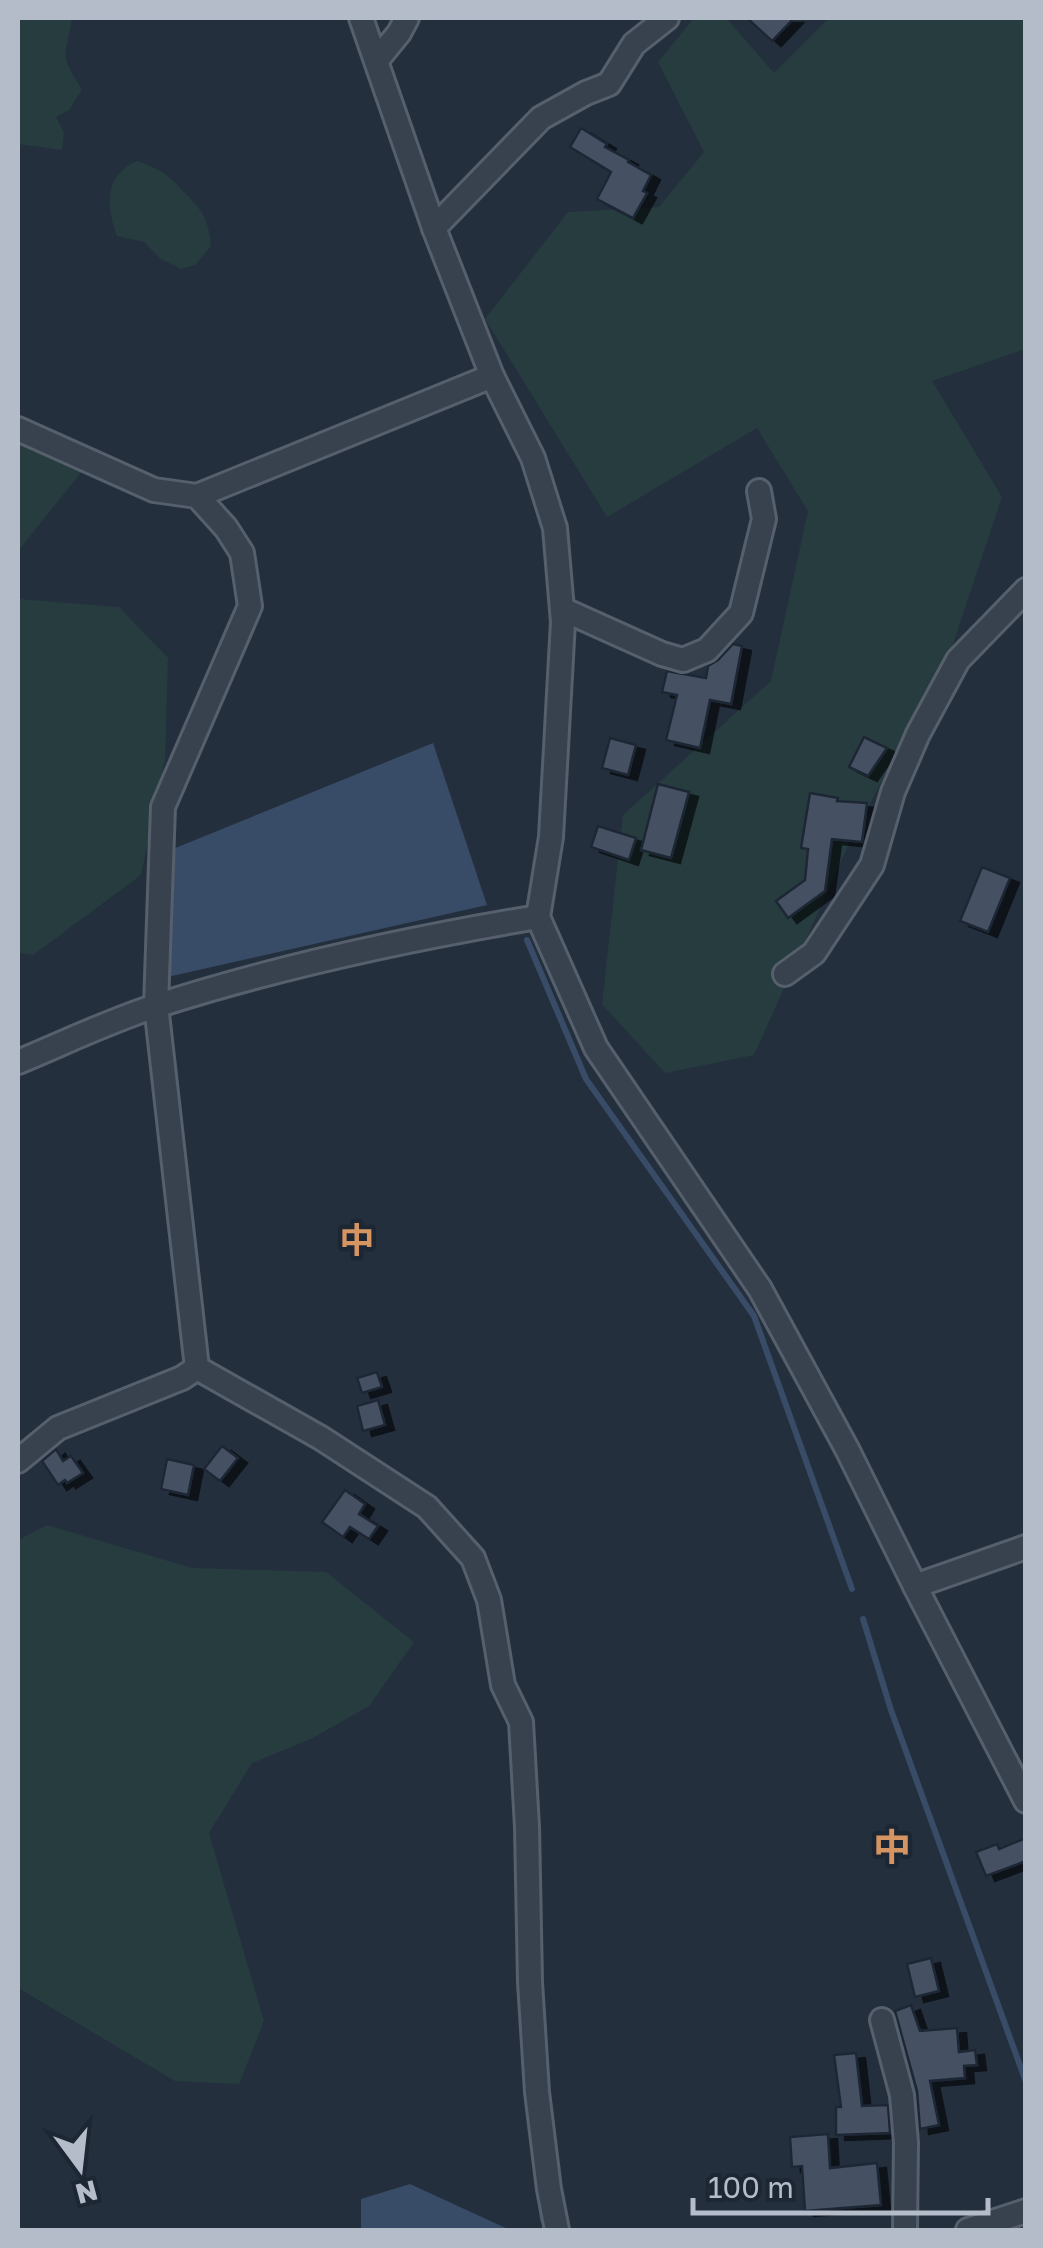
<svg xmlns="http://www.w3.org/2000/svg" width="1043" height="2248" font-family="'Golos Text','Noto Sans JP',sans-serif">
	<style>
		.green { fill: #263c3f }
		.water { fill: #394c67 }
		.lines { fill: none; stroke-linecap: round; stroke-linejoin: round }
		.stream { stroke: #394c67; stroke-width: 6 }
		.building { fill: #455162; stroke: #1f2835; stroke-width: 2.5; filter: url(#shadow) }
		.minor-casing { stroke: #565f6c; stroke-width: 28 }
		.minor { stroke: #38414e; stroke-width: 22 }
		.labels { text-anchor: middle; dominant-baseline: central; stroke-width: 9; stroke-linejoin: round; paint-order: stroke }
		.neighbourhood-label { font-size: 35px; font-weight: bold; fill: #d59563; stroke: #1d2633 }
		.quarter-label { font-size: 38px; font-weight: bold; fill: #d59563; stroke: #1d2633 }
	</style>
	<defs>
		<filter id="shadow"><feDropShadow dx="9" dy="5" stdDeviation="0" flood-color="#0009"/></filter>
	</defs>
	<rect width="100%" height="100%" fill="#242f3e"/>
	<g class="green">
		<path d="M18,18H72C66,57 58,52 82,89L69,110L56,117L64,133L62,150L18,144Z"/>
		<polygon points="694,18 726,18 774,73 829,18 1025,18 1025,349 932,381 1002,497 950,653 851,839 754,1055 665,1073 602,1004 623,815 771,681 808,511 757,428 607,517 485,319 568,212 659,207 704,152 658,62"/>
		<path d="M137,161C159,169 167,173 183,191C202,210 208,217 211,246L195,265L181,269L161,259L144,242L117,236C106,208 104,175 137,161Z"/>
		<polygon points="18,437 83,470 18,551"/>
		<polygon points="18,599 119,607 168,658 165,760 141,875 33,955 18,953"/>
		<polygon points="47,1525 192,1568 326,1572 414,1642 369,1706 311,1739 252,1763 209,1833 264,2021 239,2084 175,2081 18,1988 18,1540"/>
	</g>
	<g class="water">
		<polygon points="433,743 487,905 163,978 168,851"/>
		<polygon points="410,2184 510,2230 361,2230 361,2199"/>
	</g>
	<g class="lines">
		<g class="stream">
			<polyline points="527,940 586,1079 754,1316 852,1589"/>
			<polyline points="863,1619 891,1710 1026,2082"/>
			<polyline points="541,2203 543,2220"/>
		</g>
	</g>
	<g class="building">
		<polygon points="747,18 794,18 772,41"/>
		<polygon points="581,128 607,144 605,147 629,160 628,162 651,175 643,191 647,193 633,218 597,199 611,172 570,147"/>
		<polygon points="733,644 742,646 731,704 710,700 700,748 666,740 677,695 662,692 667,671 706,678 708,666 718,660"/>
		<polygon points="864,737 887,748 868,776 849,767"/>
		<polygon points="610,738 636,745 628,775 602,768"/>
		<polygon points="658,784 689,792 671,858 641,850"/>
		<polygon points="810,793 838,798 837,801 867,803 862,842 832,839 825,891 788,918 776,901 805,880 808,849 801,848"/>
		<polygon points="598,826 636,838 629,860 591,847"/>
		<polygon points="982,867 1010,878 988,932 960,921"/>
		<polygon points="377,1372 382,1387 362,1393 357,1378"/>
		<polygon points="378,1400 385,1425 363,1431 357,1406"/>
		<polygon points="222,1446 238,1458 220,1481 204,1469"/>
		<polygon points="56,1449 63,1461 71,1456 83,1473 67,1483 65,1480 58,1485 42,1461"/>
		<polygon points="167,1459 194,1465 188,1495 161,1489"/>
		<polygon points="345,1490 365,1504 359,1514 378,1526 369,1539 350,1527 343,1537 322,1522"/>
		<polygon points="1026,1838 1026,1861 986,1876 976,1852 997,1844 999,1849"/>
		<polygon points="931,1958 939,1991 915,1997 907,1964"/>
		<polygon points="911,2005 920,2031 957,2028 959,2052 975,2050 977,2065 964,2066 965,2078 930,2081 939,2125 920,2129 917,2091 895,2011"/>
		<polygon points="856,2053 862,2106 888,2105 890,2133 836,2135 836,2107 841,2107 834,2055"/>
		<polygon points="828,2134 830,2168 877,2163 881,2205 805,2211 802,2166 792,2167 790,2137"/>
	</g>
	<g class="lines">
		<g class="minor-casing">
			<g id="minor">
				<polyline points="361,18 434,228 492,376 533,458 555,528 563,622 551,837 538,917 596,1048 760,1289 847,1449 915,1586 1026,1801"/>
				<polyline points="377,60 399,33 407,18"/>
				<polyline points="434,228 541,118 586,93 609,84 634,44 667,18"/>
				<polyline points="18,429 154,490 197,496 226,528 242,553 250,606 163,807 156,1005 197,1368"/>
				<polyline points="197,496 492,376"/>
				<polyline points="562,609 662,654 683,660 707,650 741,613 764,519 759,491"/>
				<polyline points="785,974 814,953 872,865 893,792 918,734 958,660 1026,590"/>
				<path d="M18,1062C64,1043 111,1020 159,1005C281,966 412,938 538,917"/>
				<polyline points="197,1368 321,1438 427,1507 473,1558 489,1600 503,1685 521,1722 527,1827 530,1982 537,2092 549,2189 557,2230"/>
				<polyline points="18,1461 58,1428 182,1378 197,1368"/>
				<polyline points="915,1586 1026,1547"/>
				<polyline points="882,2020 902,2095 906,2143 905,2230"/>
				<polyline points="968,2230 1026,2211"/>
			</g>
		</g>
		<use href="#minor" class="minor"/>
	</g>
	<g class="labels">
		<g class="neighbourhood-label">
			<text x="357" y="1240">中</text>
		</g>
		<g class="quarter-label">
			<text x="892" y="1846">中</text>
		</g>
	</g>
	<rect width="1043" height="2248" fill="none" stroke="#b4bcc9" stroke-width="40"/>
	<g transform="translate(80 2168) rotate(165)" stroke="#1d2633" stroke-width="8" paint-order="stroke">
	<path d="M0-8L18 38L0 25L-18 38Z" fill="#b4bcc9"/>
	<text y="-15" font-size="28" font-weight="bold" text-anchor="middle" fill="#b4bcc9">N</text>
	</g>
	<path d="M693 2198v15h295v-15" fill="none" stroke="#b4bcc9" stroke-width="5"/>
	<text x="708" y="2198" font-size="30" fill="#b4bcc9" stroke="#1d2633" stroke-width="8" paint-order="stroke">100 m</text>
</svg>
